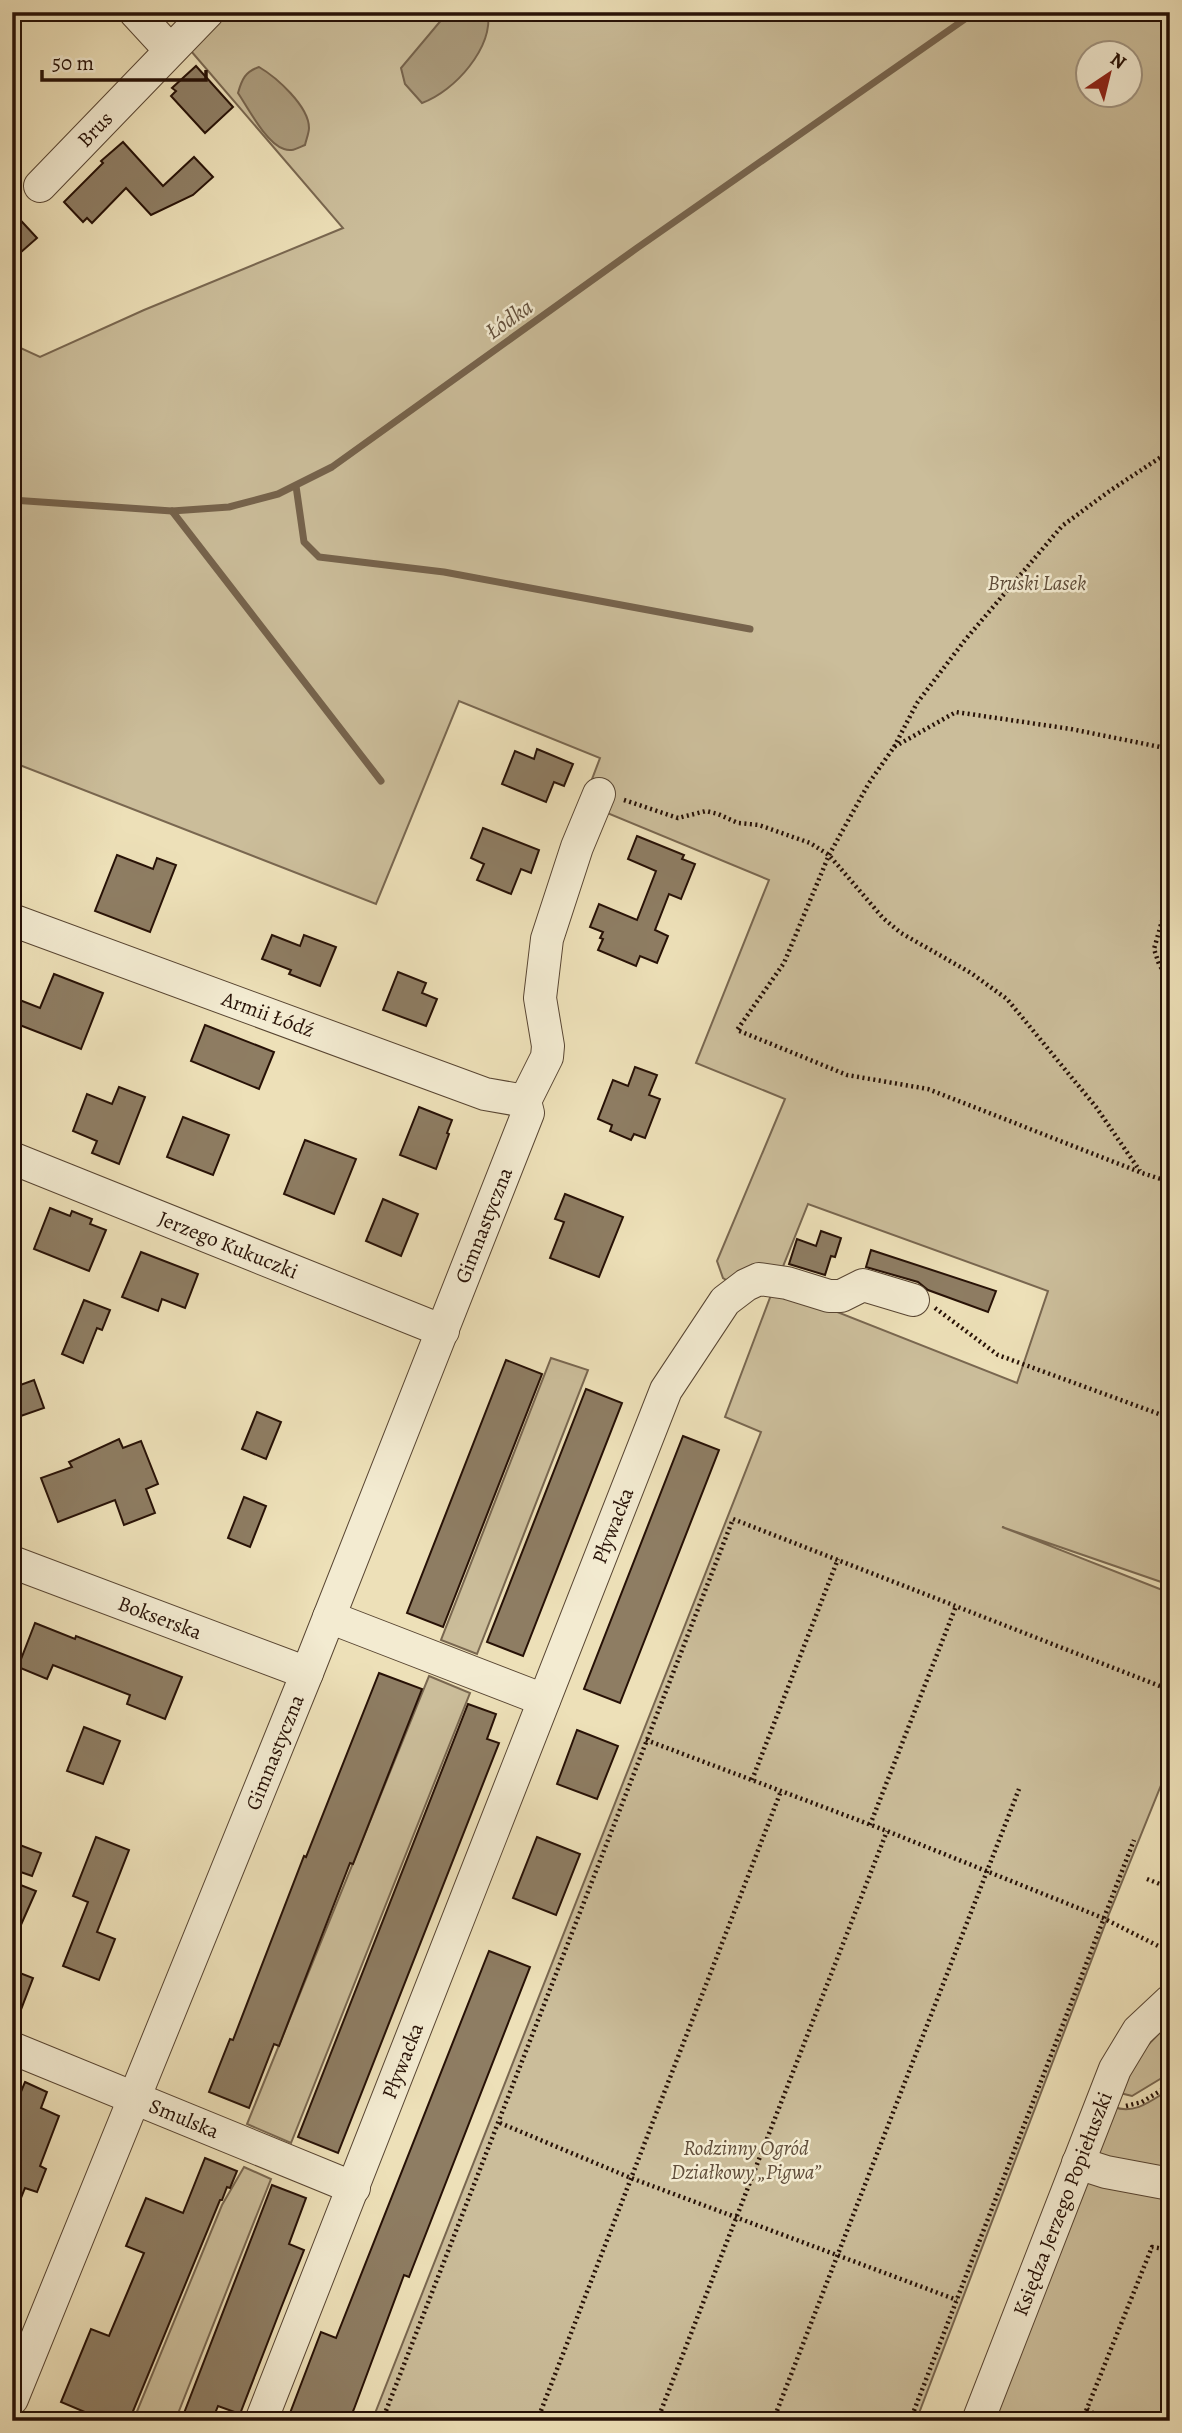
<svg xmlns="http://www.w3.org/2000/svg" width="1182" height="2433" font-family="Alegreya,serif">
	<style>
		.green { fill: #cbbd9a; stroke: #796750; stroke-width: 2; fill-rule: evenodd }
		.water { fill: #aa9a7b; stroke: #76634c; stroke-width: 2 }
		.lines { fill: none; stroke-linecap: round; stroke-linejoin: round }
		.stream { stroke: #76634c; stroke-width: 7 }
		.building { fill: #8e7d63; stroke: #271106; stroke-width: 2 }
		.minor-casing { stroke: #584532; stroke-width: 34 }
		.path { stroke: #271106; stroke-width: 4.5; stroke-dasharray: 2 3.5; stroke-linecap: butt }
		.minor { stroke: #f3ebd1; stroke-width: 32 }
		.labels { text-anchor: middle; dominant-baseline: central; stroke-width: 5; stroke-linejoin: round; paint-order: stroke }
		.street-label { font-size: 21px; fill: #271106; stroke: #f3ebd1 }
		.park-label { font-size: 21px; font-style: italic; fill: #604d3a; stroke: #f3ebd1 }
		.water-label { font-size: 23px; font-style: italic; fill: #624f3b; stroke: #f3ebd1 }
	</style>
	<rect width="100%" height="100%" fill="#ede0b8"/>
	<filter id="stains"><feTurbulence type="fractalNoise" baseFrequency=".00286" numOctaves="4"/><feColorMatrix values="0 0 0 0 .2 0 0 0 0 .09 0 0 0 0 .02 0 0 0 .5 -.17"/></filter>
	<radialGradient id="worn" r=".72"><stop offset=".6" stop-color="#630" stop-opacity="0"/><stop offset="1" stop-color="#630" stop-opacity=".3"/></radialGradient>
	<g class="green">
		<path d="M221,12H1170V1585L1002,1527L1170,1593V1763L1109,1914L916,2421H372L761,1432L725,1417L774,1287L1017,1383L1048,1291L808,1204L780,1274L733,1284L723,1278L717,1261L785,1099L696,1063L769,880L583,803L600,758L459,701L376,904L12,762V344L40,357L144,310L343,228L185,44ZM1088,52H1130V94H1088Z"/>
		<polygon points="551,1358 588,1370 477,1654 441,1640"/>
		<polygon points="429,1676 470,1693 291,2143 247,2124"/>
		<polygon points="1170,2022 1170,2073 1132,2096 1120,2093 1143,2050"/>
		<path d="M1170,2089V2174L1106,2159L1099,2153L1114,2107C1135,2115 1152,2100 1170,2089Z"/>
		<polygon points="244,2167 271,2179 175,2421 133,2421 222,2205"/>
		<polygon points="1092,2182 1170,2198 1170,2421 994,2421 1085,2184"/>
	</g>
	<g class="water">
		<path d="M448,12H488C493,48 455,91 422,103L405,84L401,68Z"/>
		<path d="M259,67C276,77 309,106 309,128C309,133 306,140 305,145C298,148 292,152 284,149C266,143 248,108 238,93C242,79 245,72 259,67Z"/>
	</g>
	<g class="lines">
		<g class="stream">
			<polyline points="296,486 304,542 319,557 444,572 750,629"/>
			<polyline points="12,500 172,511 229,507 278,494 332,467 637,248 975,12"/>
			<polyline points="172,511 381,781"/>
		</g>
	</g>
	<g class="building">
		<polygon points="196,66 233,107 205,133 171,96 176,91 172,88"/>
		<polygon points="123,142 163,186 194,157 213,177 193,195 151,215 126,188 92,223 87,218 83,222 64,202 103,163 101,161"/>
		<polygon points="12,211 37,238 12,260"/>
		<polygon points="537,749 573,764 564,786 554,782 546,802 502,784 515,751 534,759"/>
		<polygon points="483,828 539,850 531,873 521,869 511,894 477,880 484,864 471,858"/>
		<polygon points="637,836 684,855 682,859 695,864 681,899 669,894 655,930 668,936 657,963 640,956 636,966 598,950 603,939 600,938 603,932 590,927 599,904 637,920 656,871 628,859"/>
		<polygon points="117,855 153,869 157,858 176,865 150,932 95,911"/>
		<polygon points="272,935 300,946 304,935 336,947 320,986 289,974 291,970 262,959"/>
		<polygon points="398,972 426,983 422,993 437,999 426,1026 383,1010"/>
		<polygon points="54,974 103,993 81,1049 12,1022 12,997 40,1008"/>
		<polygon points="205,1025 274,1052 259,1089 191,1061"/>
		<polygon points="635,1067 657,1075 649,1095 660,1099 645,1138 634,1134 631,1140 610,1131 612,1125 598,1119 613,1080 628,1086"/>
		<polygon points="119,1087 145,1097 119,1164 92,1153 97,1141 73,1131 87,1094 112,1104"/>
		<polygon points="419,1107 452,1120 447,1133 449,1134 436,1169 400,1155"/>
		<polygon points="183,1117 229,1135 213,1175 167,1157"/>
		<polygon points="305,1140 356,1159 334,1214 284,1194"/>
		<polygon points="565,1194 623,1217 599,1277 550,1258 564,1222 555,1219"/>
		<polygon points="383,1199 418,1214 401,1256 366,1241"/>
		<polygon points="50,1208 70,1216 72,1211 92,1219 90,1224 106,1230 89,1271 34,1249"/>
		<polygon points="821,1231 841,1238 835,1257 831,1256 825,1275 789,1264 797,1239 816,1246"/>
		<polygon points="871,1250 996,1291 988,1312 928,1290 918,1282 866,1267"/>
		<polygon points="141,1252 198,1274 185,1308 162,1299 158,1311 122,1297"/>
		<polygon points="84,1300 110,1310 102,1330 97,1328 83,1363 62,1354"/>
		<polygon points="506,1360 542,1374 443,1627 407,1613"/>
		<polygon points="34,1380 44,1408 12,1419 12,1388"/>
		<polygon points="586,1389 622,1403 523,1656 487,1642"/>
		<polygon points="257,1412 281,1422 266,1459 242,1449"/>
		<polygon points="683,1436 719,1450 620,1703 584,1689"/>
		<polygon points="119,1439 123,1448 141,1441 158,1484 146,1489 155,1513 124,1525 115,1500 58,1522 41,1478 72,1467 69,1462"/>
		<polygon points="244,1497 266,1506 250,1547 228,1538"/>
		<polygon points="35,1623 75,1639 76,1636 182,1677 165,1719 127,1704 130,1695 53,1665 47,1679 18,1667"/>
		<polygon points="379,1673 422,1689 353,1864 350,1863 279,2046 274,2044 249,2108 209,2092 230,2039 233,2040 304,1856 306,1857"/>
		<polygon points="468,1704 496,1714 487,1739 499,1743 338,2153 298,2137"/>
		<polygon points="84,1727 120,1741 103,1784 67,1771"/>
		<polygon points="577,1730 618,1746 597,1799 557,1784"/>
		<polygon points="96,1837 129,1850 97,1932 115,1939 99,1980 63,1966 88,1902 73,1896"/>
		<polygon points="537,1837 580,1854 556,1915 513,1898"/>
		<polygon points="12,1842 41,1853 32,1876 12,1869"/>
		<polygon points="18,1884 36,1891 12,1945 12,1897"/>
		<polygon points="489,1951 530,1967 409,2277 404,2275 354,2409 349,2421 287,2421 321,2332 336,2338"/>
		<polygon points="12,1970 33,1978 14,2028 12,2028"/>
		<polygon points="25,2082 47,2092 41,2108 59,2116 40,2166 46,2169 37,2192 25,2188 13,2218 12,2113"/>
		<polygon points="205,2158 237,2171 230,2188 227,2187 222,2200 220,2200 129,2421 106,2421 61,2402 91,2329 109,2336 144,2253 126,2246 146,2198 183,2213"/>
		<polygon points="272,2185 306,2198 289,2244 304,2250 281,2308 240,2414 218,2406 212,2421 181,2421"/>
	</g>
	<g class="lines">
		<g class="minor-casing">
			<g id="minor">
				<polyline points="135,12 170,50"/>
				<path id="s1" d="M40,186L208,12"/>
				<path id="s2" d="M12,920L485,1094L525,1101"/>
				<polyline points="525,1101 547,1057 548,1046 540,998 547,939 577,847 599,794"/>
				<path id="s3" d="M12,1158L443,1331"/>
				<path id="s4" d="M12,1562L307,1673"/>
				<polyline points="329,1617 544,1700"/>
				<path id="s5" d="M12,2048L354,2188"/>
				<polyline points="1078,2163 1106,2172 1170,2184"/>
				<path id="s6" d="M12,2399L307,1673L528,1113L525,1101"/>
				<path id="s7" d="M261,2421L666,1390L725,1301L746,1285L759,1279L787,1283L829,1296H841L863,1285L913,1300"/>
				<path id="s8" d="M978,2421L1115,2069L1138,2031L1170,2001"/>
			</g>
		</g>
		<g class="path">
			<polyline points="894,747 917,703 965,640 1062,526 1111,490 1170,451"/>
			<polyline points="1164,748 1170,770"/>
			<polyline points="1170,749 1071,729 956,712 894,747 869,783 829,855 784,963 737,1030 847,1075 928,1089 1142,1173 1170,1182"/>
			<polyline points="624,800 678,818 706,811 718,814 738,823 759,825 810,843 829,855 883,918 901,933 971,973 1007,999 1096,1107 1140,1171"/>
			<polyline points="1170,893 1154,949 1159,964 1170,983"/>
			<polyline points="935,1308 998,1355 1170,1418"/>
			<polyline points="646,1740 887,1831 1103,1918 1170,1952"/>
			<polyline points="752,1780 838,1559"/>
			<polyline points="870,1825 956,1606"/>
			<polyline points="1147,1879 1170,1888"/>
			<polyline points="1126,2106 1142,2102 1170,2085"/>
			<polyline points="500,2123 631,2178 957,2300"/>
			<polyline points="1087,2409 1105,2421"/>
			<polyline points="382,2421 733,1519 1170,1690"/>
			<polyline points="537,2421 781,1791"/>
			<polyline points="657,2421 887,1831"/>
			<polyline points="773,2421 1019,1789"/>
			<polyline points="910,2421 1134,1840"/>
			<polyline points="1082,2421 1152,2247 1170,2250"/>
		</g>
		<use href="#minor" class="minor"/>
	</g>
	<g class="labels">
		<g class="street-label">
			<text stroke="none"><textPath href="#s1" startOffset="79">Brus</textPath></text>
			<text stroke="none"><textPath href="#s2" startOffset="273">Armii Łódź</textPath></text>
			<text stroke="none"><textPath href="#s6" startOffset="1265">Gimnastyczna</textPath></text>
			<text stroke="none"><textPath href="#s3" startOffset="233">Jerzego Kukuczki</textPath></text>
			<text stroke="none"><textPath href="#s7" startOffset="962">Pływacka</textPath></text>
			<text stroke="none"><textPath href="#s4" startOffset="158">Bokserska</textPath></text>
			<text stroke="none"><textPath href="#s6" startOffset="698">Gimnastyczna</textPath></text>
			<text stroke="none"><textPath href="#s7" startOffset="387">Pływacka</textPath></text>
			<text stroke="none"><textPath href="#s5" startOffset="186">Smulska</textPath></text>
			<text stroke="none"><textPath href="#s8" startOffset="233">Księdza Jerzego Popiełuszki</textPath></text>
		</g>
		<g class="park-label">
			<text x="1037" y="583">Bruski Lasek</text>
			<text x="746" y="2148">Rodzinny Ogród<tspan x="746" dy="24">Działkowy „Pigwa”</tspan></text>
		</g>
		<g class="water-label">
			<text transform="translate(509 319) rotate(-35)">Łódka</text>
		</g>
	</g>
	<rect width="1182" height="2433" fill="none" stroke="#ede0b8" stroke-width="42"/>
	<rect x="14" y="14" width="1154" height="2405" fill="none" stroke="#271106" stroke-width="3.5"/>
	<rect x="21" y="21" width="1140" height="2391" fill="none" stroke="#271106" stroke-width="2"/>
	<g transform="translate(1109 74) rotate(35)"><circle r="33" fill="#f3ebd1" stroke="#a19480" stroke-width="2"/>
	<path d="M0-5L12 26L0 18L-12 26Z" fill="#8f2418"/>
	<text y="-10" font-size="19" font-weight="bold" text-anchor="middle" fill="#271106">N</text>
	</g>
	<path d="M42 70v10h164v-10" fill="none" stroke="#271106" stroke-width="3.5"/>
	<text x="52" y="70" font-size="21" fill="#271106" stroke="#f3ebd1" stroke-width="5" paint-order="stroke">50 m</text>
	<rect width="100%" height="100%" filter="url(#stains)"/>
	<rect width="100%" height="100%" fill="url(#worn)"/>
</svg>
